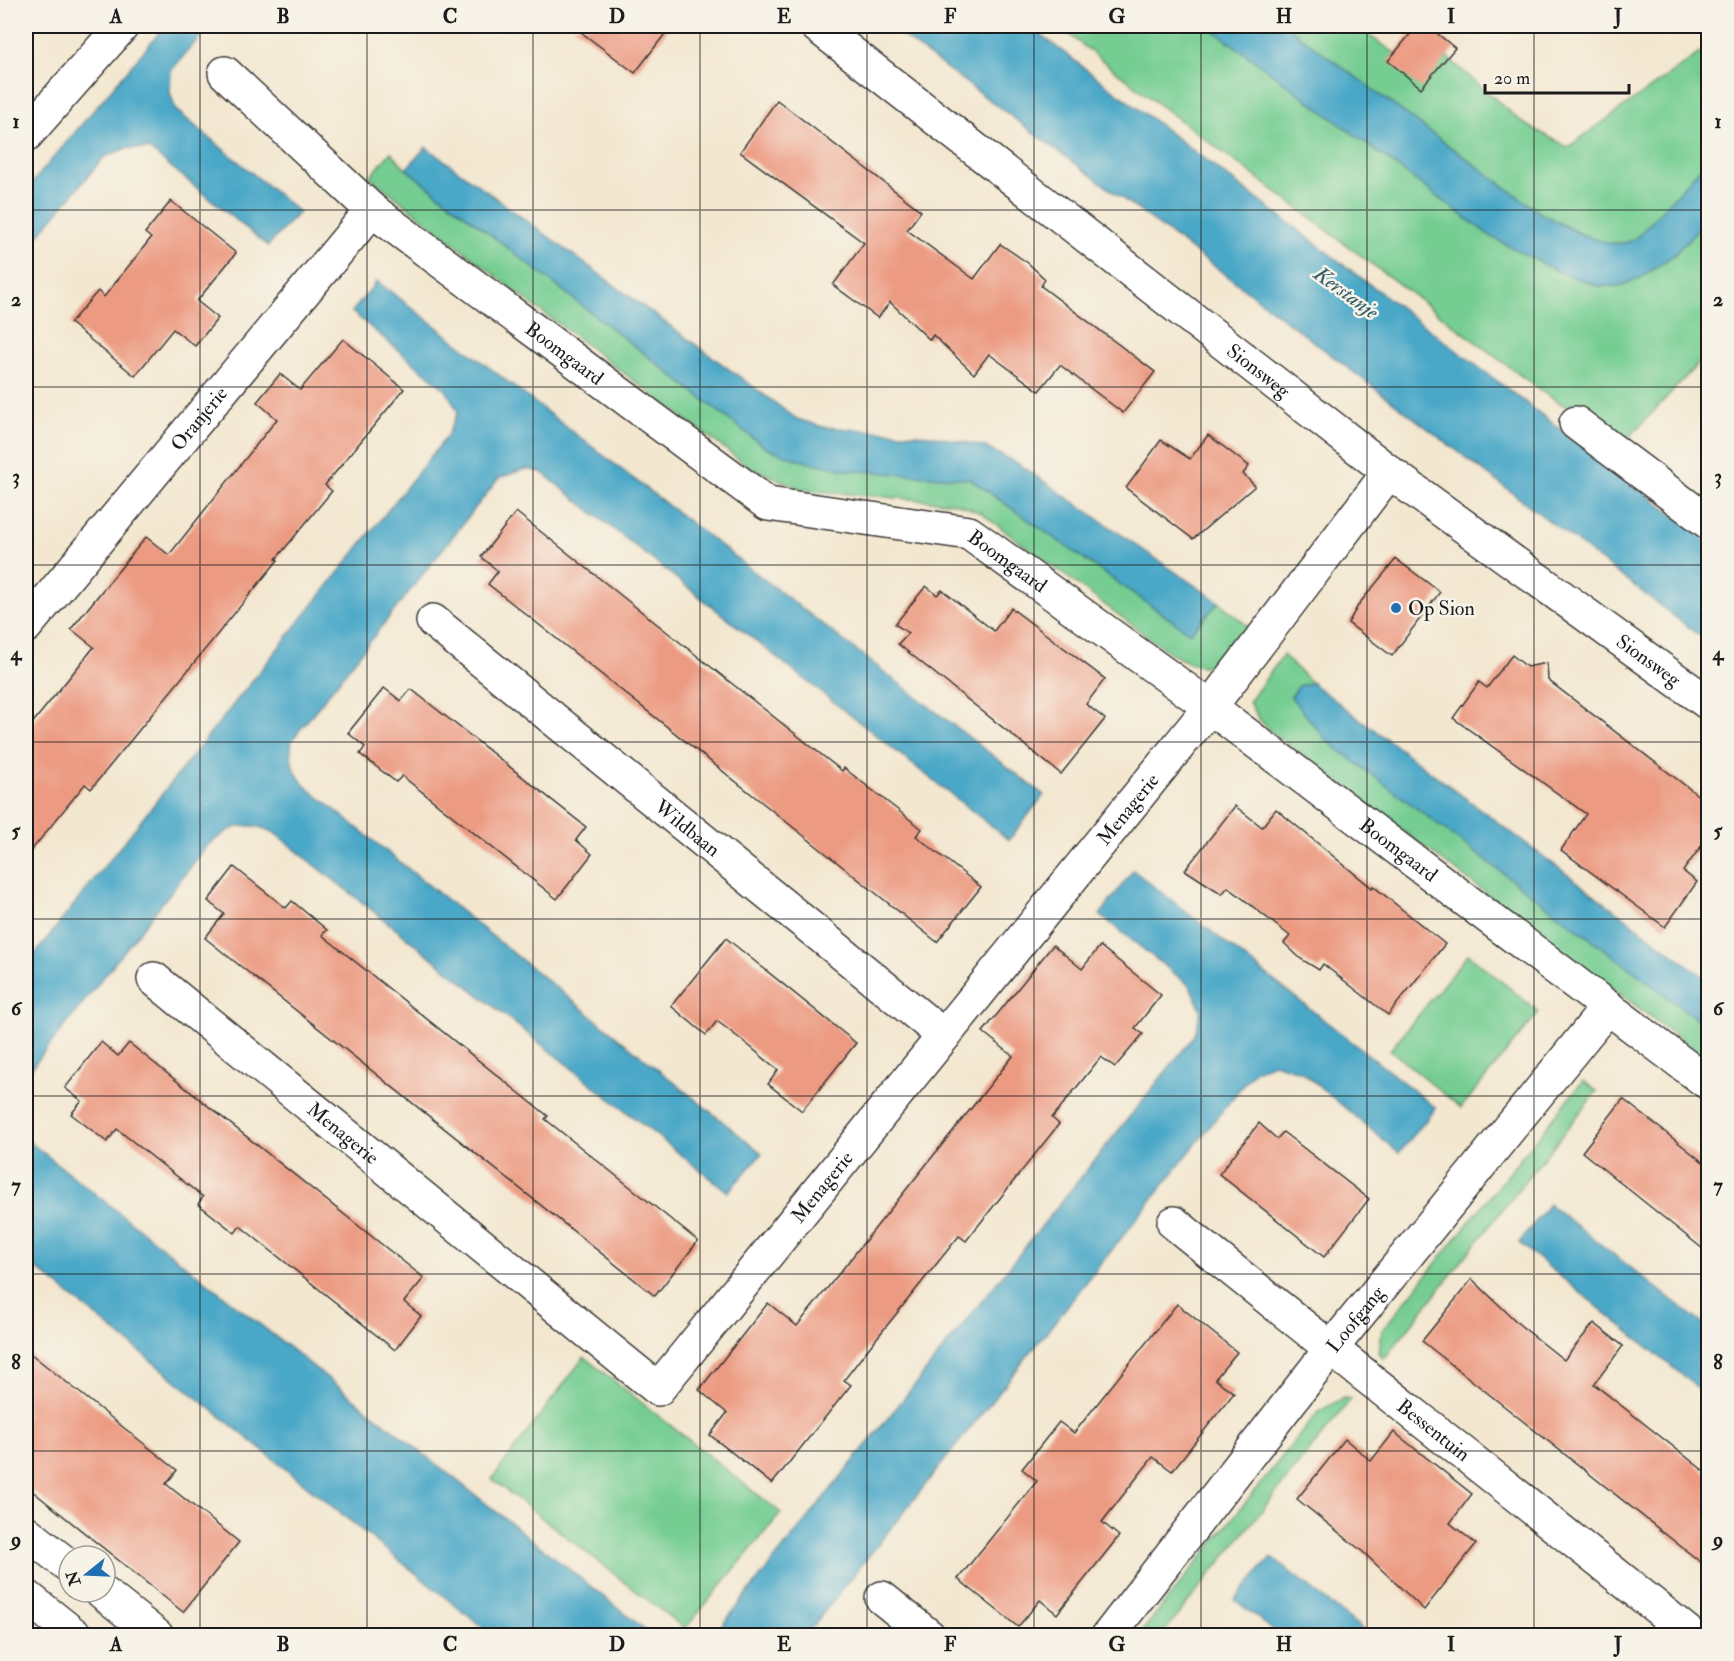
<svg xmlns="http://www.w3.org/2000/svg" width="1734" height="1661" font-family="'IM FELL Double Pica',serif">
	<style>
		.green { fill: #74cd92; stroke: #487457; stroke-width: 1.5 }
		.water { fill: #48a7c7; stroke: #326272; stroke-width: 1.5 }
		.building { fill: #ec9a81 }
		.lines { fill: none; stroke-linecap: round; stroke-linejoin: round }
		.street-casing { stroke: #3c3a37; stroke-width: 36 }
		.secondary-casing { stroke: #3c3a37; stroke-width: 36 }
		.street { stroke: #fff; stroke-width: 33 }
		.secondary { stroke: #fff; stroke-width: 33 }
		.grid { fill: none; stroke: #1c1c1c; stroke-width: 1.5; stroke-opacity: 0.55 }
		.poi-dot { fill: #1f6fb2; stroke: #f7f3e8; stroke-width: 2 }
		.labels { text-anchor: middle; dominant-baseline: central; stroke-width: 5; stroke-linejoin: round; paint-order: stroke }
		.street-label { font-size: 20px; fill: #1c1c1c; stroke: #f7f3e8 }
		.poi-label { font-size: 20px; fill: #1c1c1c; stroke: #f7f3e8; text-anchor: start }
		.water-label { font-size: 21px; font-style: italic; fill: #305b69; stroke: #f7f3e8 }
		.neatline { fill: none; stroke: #1c1c1c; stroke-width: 2 }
		.grid-label { font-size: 20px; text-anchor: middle; font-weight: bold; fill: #1c1c1c }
	</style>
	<rect width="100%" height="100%" fill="#f7f3e8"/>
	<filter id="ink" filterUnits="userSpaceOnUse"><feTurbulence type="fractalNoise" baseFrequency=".0167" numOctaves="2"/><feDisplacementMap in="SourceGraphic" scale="12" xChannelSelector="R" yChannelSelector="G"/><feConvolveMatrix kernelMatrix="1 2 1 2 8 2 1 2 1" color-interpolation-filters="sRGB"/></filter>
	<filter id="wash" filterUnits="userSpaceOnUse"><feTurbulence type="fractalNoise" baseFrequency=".008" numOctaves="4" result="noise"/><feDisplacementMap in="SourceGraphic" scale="24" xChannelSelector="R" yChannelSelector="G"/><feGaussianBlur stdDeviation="1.35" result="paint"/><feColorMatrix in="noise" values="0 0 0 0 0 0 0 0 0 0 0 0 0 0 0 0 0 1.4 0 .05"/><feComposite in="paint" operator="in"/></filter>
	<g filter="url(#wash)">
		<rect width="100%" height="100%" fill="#f3e7d0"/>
		<g class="green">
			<polygon points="1058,26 1208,26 1492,237 1557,271 1598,286 1619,286 1642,277 1675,254 1708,217 1708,353 1624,443 1544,393 1153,100"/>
			<path d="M1286,26H1355L1423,72L1440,51L1523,123L1568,147L1708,47V160L1640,234C1637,237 1632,241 1628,242C1602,250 1564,225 1542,214Z"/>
			<path d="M391,152L406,169L766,448L909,474L970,479L1190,633L1219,602L1250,628C1218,666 1214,679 1167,651L981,513L956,503L804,490L749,467L525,299L370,177Z"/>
			<polygon points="1283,655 1312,683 1299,686 1327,741 1708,1027 1708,1060 1271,732 1259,719 1249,702"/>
			<polygon points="1468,954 1539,1012 1461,1108 1390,1050"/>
			<polygon points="1583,1081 1597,1091 1384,1359 1379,1354 1382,1330"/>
			<polygon points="584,1357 781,1513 685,1629 492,1479"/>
			<polygon points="1343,1398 1351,1399 1162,1635 1139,1635 1318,1412"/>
		</g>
		<g class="water">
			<polygon points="165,26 209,26 171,71 170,93 176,110 299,212 268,246 149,149 127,148 104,157 26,250 26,190"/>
			<polygon points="889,26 1029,26 1708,541 1708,642 1234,281"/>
			<path d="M1208,26H1286L1542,214C1564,225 1602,250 1628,242C1632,241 1637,237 1640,234L1708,160V217L1675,254L1642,277L1619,286H1598L1557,271L1492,237Z"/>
			<polygon points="426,147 797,419 823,427 929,435 983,446 1017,463 1219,602 1190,633 970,479 845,470 799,460 766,448 406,169"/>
			<path d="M377,281L1044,795L1009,840L541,472L525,469L499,478L292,740C289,761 292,768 304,785L762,1153L728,1192L273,832C243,819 232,827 208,845L26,1075V965L447,436L458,412L446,390L352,312Z"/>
			<polygon points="1312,683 1708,980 1708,1027 1327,741 1291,697 1299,686"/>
			<polygon points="1133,870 1436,1108 1399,1153 1302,1072 1274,1063 1254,1071 806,1635 714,1635 1195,1035 1201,1010 1190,986 1100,915"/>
			<polygon points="26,1139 652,1635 492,1635 26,1260"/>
			<polygon points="1549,1204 1708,1328 1708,1396 1519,1243"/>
			<polygon points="1271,1557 1370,1635 1279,1635 1235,1600"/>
		</g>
		<g id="blocks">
			<g class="building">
				<polygon points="573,26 671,26 635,73"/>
				<polygon points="1417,26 1428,26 1455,48 1421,88 1388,61"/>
				<polygon points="777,100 921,211 907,230 974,279 1000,244 1028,263 1045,279 1041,286 1155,372 1123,413 1060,365 1039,391 989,354 974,374 933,335 930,340 890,302 878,318 833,285 864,243 740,152"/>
				<polygon points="171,201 236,253 197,301 218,318 195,346 173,329 135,376 70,323 98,291 104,297 151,238 145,233"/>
				<polygon points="343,339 404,389 325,485 332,491 276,559 278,560 91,789 85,784 26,857 26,731 94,647 71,629 146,537 169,555 277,419 257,402 280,374 300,390"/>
				<polygon points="1208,435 1249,466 1243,474 1255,486 1193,539 1126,488 1161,440 1190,459"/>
				<polygon points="516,512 842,771 844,768 922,829 916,836 981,887 937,942 488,584 498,571 481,557"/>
				<polygon points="1396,559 1440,592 1392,656 1348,623 1359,604"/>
				<polygon points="926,586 937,595 942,590 994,631 1011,608 1105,679 1086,704 1105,719 1061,774 898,644 908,633 895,624"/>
				<polygon points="1512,655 1527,667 1547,663 1548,680 1708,803 1708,837 1683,871 1697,882 1665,927 1561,850 1586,814 1453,718 1479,682 1487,688"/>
				<polygon points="384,688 401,701 411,689 586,827 576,840 592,854 557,899 402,776 396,782 360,754 365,747 348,733"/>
				<polygon points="1235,806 1262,827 1276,809 1372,888 1373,886 1445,944 1388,1015 1323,964 1319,970 1301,959 1284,943 1290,936 1228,887 1222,894 1185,870"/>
				<polygon points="234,867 286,908 292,901 327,930 322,935 548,1116 545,1119 698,1241 655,1296 205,938 224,914 208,901"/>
				<polygon points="726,938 856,1043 802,1111 768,1084 778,1070 748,1045 717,1021 706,1035 671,1006"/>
				<polygon points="1053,945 1082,969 1100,946 1161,995 1135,1028 1143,1034 1115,1067 1101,1057 1052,1118 1059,1124 966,1241 959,1236 868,1349 844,1380 851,1385 772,1484 710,1435 727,1413 699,1390 768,1303 797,1326 1013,1056 983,1032"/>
				<polygon points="101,1042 118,1056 129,1043 424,1278 404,1302 421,1316 395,1350 240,1226 235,1233 198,1204 203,1197 117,1129 107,1142 71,1114 82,1101 65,1088"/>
				<polygon points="1623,1099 1708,1166 1708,1253 1582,1152"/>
				<polygon points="1259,1123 1277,1139 1283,1132 1369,1199 1324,1257 1219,1174"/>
				<polygon points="1472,1279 1520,1325 1564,1360 1594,1323 1623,1346 1594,1384 1708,1474 1708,1568 1422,1341"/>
				<polygon points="1177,1304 1237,1352 1215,1379 1234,1393 1172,1471 1153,1457 1102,1522 1119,1536 1057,1614 1040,1600 1018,1627 958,1579 1037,1481 1022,1469 1059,1422 1074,1433"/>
				<polygon points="26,1350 177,1470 166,1484 239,1542 183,1612 26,1486"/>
				<polygon points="1394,1432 1472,1494 1450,1523 1476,1544 1424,1610 1363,1552 1297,1499 1345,1439 1371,1461"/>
			</g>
		</g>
	</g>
	<g filter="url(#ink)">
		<use href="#blocks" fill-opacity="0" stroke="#3c3a37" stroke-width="1.5"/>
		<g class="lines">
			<g class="street-casing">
				<g id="street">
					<path id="s1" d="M817,26L1389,472L1708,703"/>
					<path id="s2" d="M225,73L372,210L768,504L969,533L1210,707L1708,1083"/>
					<polyline points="26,135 122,26"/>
					<polyline points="1576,423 1708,522"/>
					<path id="s3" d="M433,621L944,1036"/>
					<path id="s4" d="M26,626L372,210"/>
					<path id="s5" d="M154,979L658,1389L1210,707L1389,472"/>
					<path id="s6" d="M1174,1223C1346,1362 1521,1497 1692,1636"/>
					<polyline points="26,1532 69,1566"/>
					<polyline points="102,1592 157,1636"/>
					<polyline points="882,1598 929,1636"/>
					<path id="s7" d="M1108,1636L1330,1350L1608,1007"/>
				</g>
			</g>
			<g class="secondary-casing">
				<polyline id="secondary" points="26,1596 76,1636"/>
			</g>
			<use href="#street" class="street"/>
			<use href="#secondary" class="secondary"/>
		</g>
	</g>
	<path class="grid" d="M200,26V1636M367,26V1636M533,26V1636M700,26V1636M867,26V1636M1034,26V1636M1201,26V1636M1367,26V1636M1534,26V1636M26,210H1708M26,387H1708M26,565H1708M26,742H1708M26,919H1708M26,1096H1708M26,1274H1708M26,1451H1708"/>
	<circle class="poi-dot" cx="1396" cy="608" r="6"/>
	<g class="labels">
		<g class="street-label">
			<text stroke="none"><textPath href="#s2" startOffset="441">Boomgaard</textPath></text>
			<text stroke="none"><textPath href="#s1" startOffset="560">Sionsweg</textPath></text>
			<text stroke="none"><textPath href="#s4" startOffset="270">Oranjerie</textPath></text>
			<text stroke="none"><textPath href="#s2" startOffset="945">Boomgaard</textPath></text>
			<text stroke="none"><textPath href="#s1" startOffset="1046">Sionsweg</textPath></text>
			<text stroke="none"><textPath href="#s5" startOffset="1396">Menagerie</textPath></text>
			<text stroke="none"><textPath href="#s3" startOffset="328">Wildbaan</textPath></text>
			<text stroke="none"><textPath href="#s2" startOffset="1431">Boomgaard</textPath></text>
			<text stroke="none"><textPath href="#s5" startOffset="244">Menagerie</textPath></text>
			<text stroke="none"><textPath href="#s5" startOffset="910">Menagerie</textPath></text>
			<text stroke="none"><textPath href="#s7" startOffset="402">Loofgang</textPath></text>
			<text stroke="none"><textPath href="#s6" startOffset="332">Bessentuin</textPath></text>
		</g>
		<g class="poi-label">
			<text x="1408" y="608">Op Sion</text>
		</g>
		<g class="water-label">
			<text transform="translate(1346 293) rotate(36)">Kerstanje</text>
		</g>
	</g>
	<rect width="1734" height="1661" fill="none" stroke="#f7f3e8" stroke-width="66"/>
	<g transform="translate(87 1574) rotate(252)"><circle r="28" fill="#f7f3e8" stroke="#9f9d96" stroke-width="1.5"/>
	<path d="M0-4.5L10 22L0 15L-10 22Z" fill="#1f6fb2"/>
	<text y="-9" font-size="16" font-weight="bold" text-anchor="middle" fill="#1c1c1c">N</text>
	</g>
	<path d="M1485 84v9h144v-9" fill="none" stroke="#1c1c1c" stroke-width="3"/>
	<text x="1494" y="84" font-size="18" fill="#1c1c1c" stroke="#f7f3e8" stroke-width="4.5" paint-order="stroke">20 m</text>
	<rect x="33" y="33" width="1668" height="1595" class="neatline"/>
	<g class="grid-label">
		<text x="116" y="23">A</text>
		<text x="283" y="23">B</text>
		<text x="450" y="23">C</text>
		<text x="617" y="23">D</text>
		<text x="784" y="23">E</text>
		<text x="950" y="23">F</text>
		<text x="1117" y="23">G</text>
		<text x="1284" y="23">H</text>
		<text x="1451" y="23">I</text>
		<text x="1618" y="23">J</text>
		<text x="16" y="128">1</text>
		<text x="1718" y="128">1</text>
		<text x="16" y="306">2</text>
		<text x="1718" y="306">2</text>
		<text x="16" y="483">3</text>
		<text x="1718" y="483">3</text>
		<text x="16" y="660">4</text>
		<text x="1718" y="660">4</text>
		<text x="16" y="837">5</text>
		<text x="1718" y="837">5</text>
		<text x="16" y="1015">6</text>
		<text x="1718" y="1015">6</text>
		<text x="16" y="1192">7</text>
		<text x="1718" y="1192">7</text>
		<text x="16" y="1369">8</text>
		<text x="1718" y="1369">8</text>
		<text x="16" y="1546">9</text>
		<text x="1718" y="1546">9</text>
		<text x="116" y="1651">A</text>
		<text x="283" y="1651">B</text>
		<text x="450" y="1651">C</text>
		<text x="617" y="1651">D</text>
		<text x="784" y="1651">E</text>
		<text x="950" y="1651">F</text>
		<text x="1117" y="1651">G</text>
		<text x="1284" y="1651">H</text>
		<text x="1451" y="1651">I</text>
		<text x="1618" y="1651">J</text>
	</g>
</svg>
